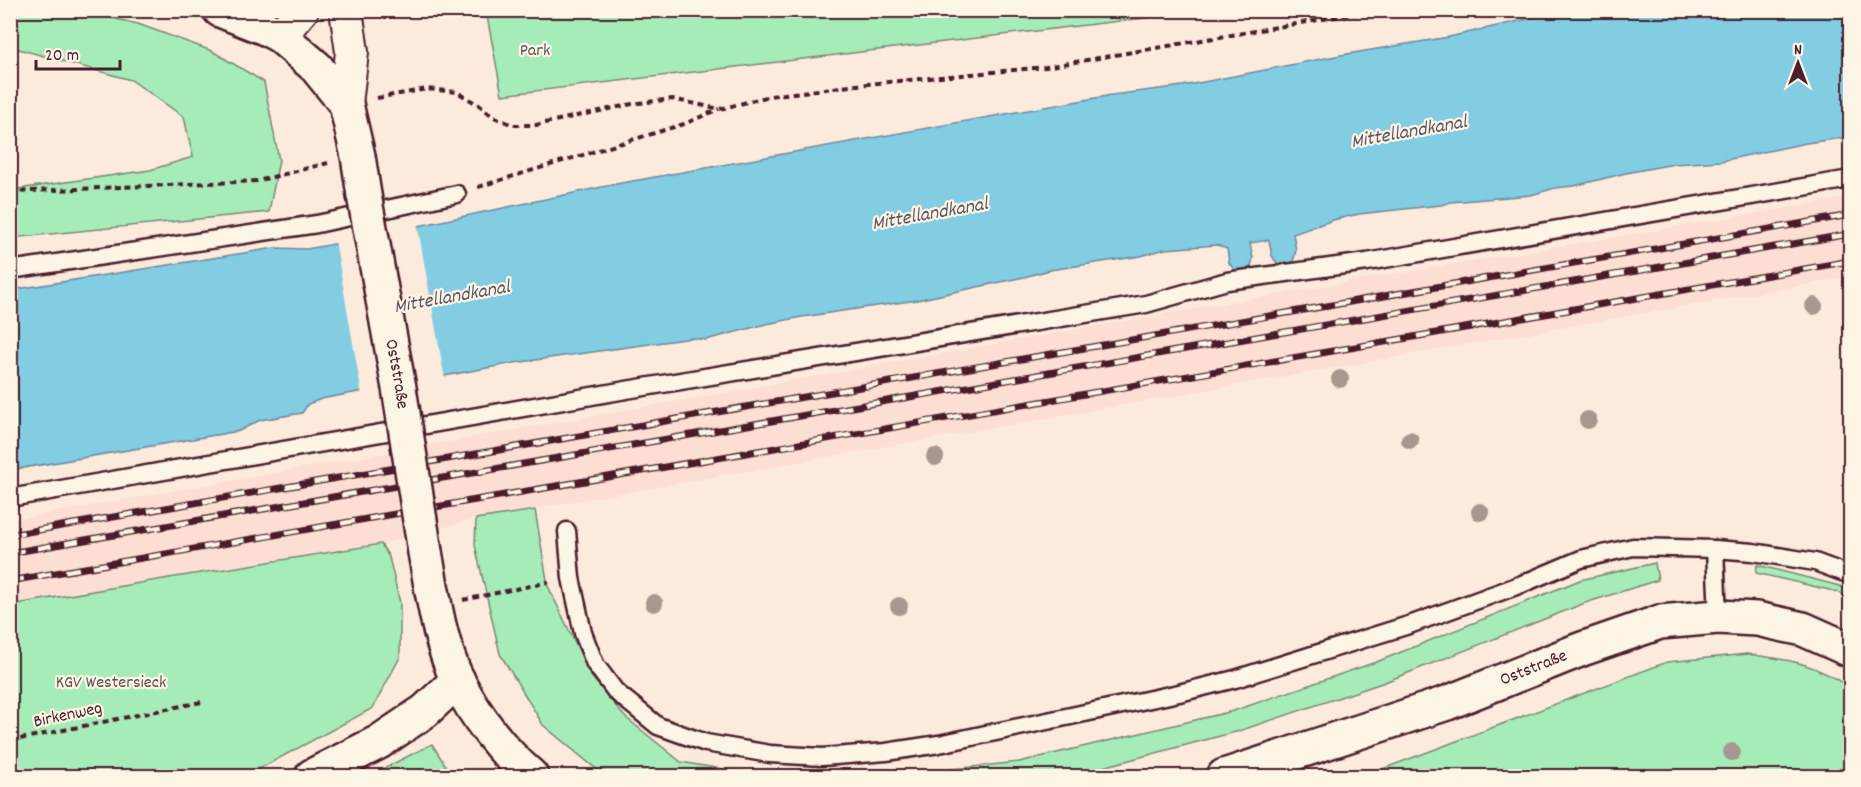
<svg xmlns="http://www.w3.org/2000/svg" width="1861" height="787" font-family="Dekko,sans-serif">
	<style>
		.built { fill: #fdded4 }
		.green { fill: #a6ecb9; stroke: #788672; stroke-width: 1.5 }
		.water { fill: #82cde2; stroke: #6c8799; stroke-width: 1.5 }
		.pier { fill: #fcebdd }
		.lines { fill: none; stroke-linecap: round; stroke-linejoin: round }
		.lane-casing { stroke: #4a1f2b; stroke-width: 21 }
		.street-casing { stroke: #4a1f2b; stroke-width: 36 }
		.secondary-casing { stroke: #4a1f2b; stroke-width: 38 }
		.path { stroke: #4a1f2b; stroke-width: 4; stroke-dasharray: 6 4.5; stroke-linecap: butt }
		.lane { stroke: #fcf5e5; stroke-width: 16 }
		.street { stroke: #fcf5e5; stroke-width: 32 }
		.secondary { stroke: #fcf5e5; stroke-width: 33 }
		.rail-casing { stroke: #4a1f2b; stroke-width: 7 }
		.rail { stroke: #fcf5e5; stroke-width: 4.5; stroke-dasharray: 14; stroke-linecap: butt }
		.secondary-bridge-casing { stroke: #4a1f2b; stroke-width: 38; stroke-linecap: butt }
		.secondary-bridge { stroke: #fcf5e5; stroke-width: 33 }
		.tree { fill: #a7978e }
		.labels { text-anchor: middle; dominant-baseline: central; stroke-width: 4.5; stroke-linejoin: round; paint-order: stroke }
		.park-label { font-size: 18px; fill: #61524e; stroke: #fcf5e5 }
		.street-label { font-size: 18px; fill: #4a1f2b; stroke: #fcf5e5 }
		.water-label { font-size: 20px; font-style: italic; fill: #5b5362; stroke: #fcf5e5 }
	</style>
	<rect width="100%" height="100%" fill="#fcebdd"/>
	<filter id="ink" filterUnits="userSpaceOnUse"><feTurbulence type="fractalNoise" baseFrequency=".0167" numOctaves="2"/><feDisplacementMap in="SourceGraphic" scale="12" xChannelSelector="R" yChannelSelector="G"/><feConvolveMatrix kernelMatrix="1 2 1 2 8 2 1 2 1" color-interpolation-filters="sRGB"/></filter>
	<g filter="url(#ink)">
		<polygon class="built" points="1850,197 1850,277 476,519 381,544 169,578 11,605 11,520 1225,303"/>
		<g class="green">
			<polygon points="11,10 80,11 138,24 212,51 264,82 279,160 269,212 11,238 11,190 150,170 193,157 184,117 131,80 11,47"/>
			<polygon points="486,11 486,10 1203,11 502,95"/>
			<polygon points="535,510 548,586 591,676 624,716 681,762 762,776 613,776 595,768 543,725 500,654 475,545 476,519"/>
			<polygon points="381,544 389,557 400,603 400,657 373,708 246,776 11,776 11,605 169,578"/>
			<polygon points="1655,563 1658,580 1585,603 1385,682 1239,731 1069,776 887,776 1019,762 1233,711 1379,661 1580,580"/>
			<polygon points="1757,565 1840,586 1850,591 1850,600 1838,592 1756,573"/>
			<path d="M1747,654C1791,660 1812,662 1850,688V776H1364L1667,662Z"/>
			<polygon points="432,744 452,776 369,776"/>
		</g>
		<polygon class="water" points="1562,11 1850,11 1850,137 1806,143 1721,161 1674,164 1626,173 1574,186 1555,188 1531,195 1451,202 1441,205 1359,214 1333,220 1293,234 1296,250 1293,263 1279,266 1272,256 1269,240 1250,243 1253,259 1249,272 1237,273 1229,263 1227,249 1217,245 1165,249 1141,256 1050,270 1024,277 917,300 802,317 766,324 706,340 692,338 514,363 321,399 308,404 302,413 260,420 239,431 11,470 11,290 275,248 307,249 329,245 616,184 1112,95 1183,86 1341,55 1449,37"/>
		<polygon class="pier" points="417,223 445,380 362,395 335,240"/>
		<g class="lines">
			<g class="lane-casing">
				<g id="lane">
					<polyline points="10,270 317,224 457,194"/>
					<polyline points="10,498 626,390 1146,304 1227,281 1367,262 1850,179"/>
					<polyline points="567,531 571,578 583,633 595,664 616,692 658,726 706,743 770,754 822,757 886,752 939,744 1179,693 1235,679 1412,624 1522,584 1581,559 1633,547 1715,549 1753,552 1815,562 1850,575"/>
					<polyline points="1715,549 1718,617"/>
				</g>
			</g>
			<g class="street-casing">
				<g id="street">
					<polyline points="346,10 352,52 346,104"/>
					<polyline points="280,36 302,10"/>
				</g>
			</g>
			<g class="secondary-casing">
				<g id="secondary">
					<polyline points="220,10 265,28 280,36 316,67 346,104 358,156 364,195"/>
					<path d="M425,552C433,595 439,642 458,681C475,716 502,751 531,776"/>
					<polyline points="312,776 379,742 425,711 458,680"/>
					<path id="s1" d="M1224,776L1447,703L1582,649L1660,622L1718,617L1757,619L1803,629L1850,650"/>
				</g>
			</g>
			<g class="path">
				<polyline points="377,98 427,89 457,92 479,105 494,117 513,125 536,125 632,104 672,99 720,109 770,96 857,85 1046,67 1376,10"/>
				<polyline points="478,187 684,124 719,109"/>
				<polyline points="10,192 257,181 328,163"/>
				<polyline points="463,600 549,582"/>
				<polyline points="10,741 201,702"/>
			</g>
			<use href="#lane" class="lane"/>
			<use href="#street" class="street"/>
			<use href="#secondary" class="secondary"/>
			<g class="rail-casing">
				<g id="rail">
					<polyline points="10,535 1850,215"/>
					<polyline points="10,553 1850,234"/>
					<polyline points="10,581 1850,261"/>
				</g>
			</g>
			<use href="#rail" class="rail"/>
			<g class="secondary-bridge-casing">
				<g id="secondary-bridge">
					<path id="s2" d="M364,195L399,388L425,552"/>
				</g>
			</g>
			<use href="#secondary-bridge" class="secondary-bridge"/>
		</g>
		<g class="tree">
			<circle cx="1814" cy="306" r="9"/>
			<circle cx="1340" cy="379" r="9"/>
			<circle cx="1588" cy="420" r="9"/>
			<circle cx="1410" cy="440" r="9"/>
			<circle cx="935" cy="457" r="9"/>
			<circle cx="1480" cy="512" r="9"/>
			<circle cx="654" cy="603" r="9"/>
			<circle cx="899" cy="606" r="9"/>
			<circle cx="1732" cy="752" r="9"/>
		</g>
	</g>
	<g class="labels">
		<g class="park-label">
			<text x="535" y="51">Park</text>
			<text x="111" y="683">KGV Westersieck</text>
		</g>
		<g class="street-label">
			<text stroke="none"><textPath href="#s2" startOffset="182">Oststraße</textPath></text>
			<text stroke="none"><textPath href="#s1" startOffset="328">Oststraße</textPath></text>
			<text transform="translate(68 716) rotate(-12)">Birkenweg</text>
		</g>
		<g class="water-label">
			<text transform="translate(1409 133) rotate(-10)">Mittellandkanal</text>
			<text transform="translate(930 215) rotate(-10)">Mittellandkanal</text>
			<text transform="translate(452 298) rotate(-10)">Mittellandkanal</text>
		</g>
	</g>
	<rect width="1861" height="787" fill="none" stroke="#fcf5e5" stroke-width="36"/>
	<rect x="18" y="18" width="1825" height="751" fill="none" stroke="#4a1f2b" stroke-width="2" filter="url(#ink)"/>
	<g transform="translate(1798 63)" stroke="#fcf5e5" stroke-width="4.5" paint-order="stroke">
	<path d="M0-4.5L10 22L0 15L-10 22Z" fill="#4a1f2b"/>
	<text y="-9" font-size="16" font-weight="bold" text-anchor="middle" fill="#4a1f2b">N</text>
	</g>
	<path d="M36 60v9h84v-9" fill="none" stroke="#4a1f2b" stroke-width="3"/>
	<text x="45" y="60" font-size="18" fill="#4a1f2b" stroke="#fcf5e5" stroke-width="4.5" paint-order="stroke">20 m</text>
</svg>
